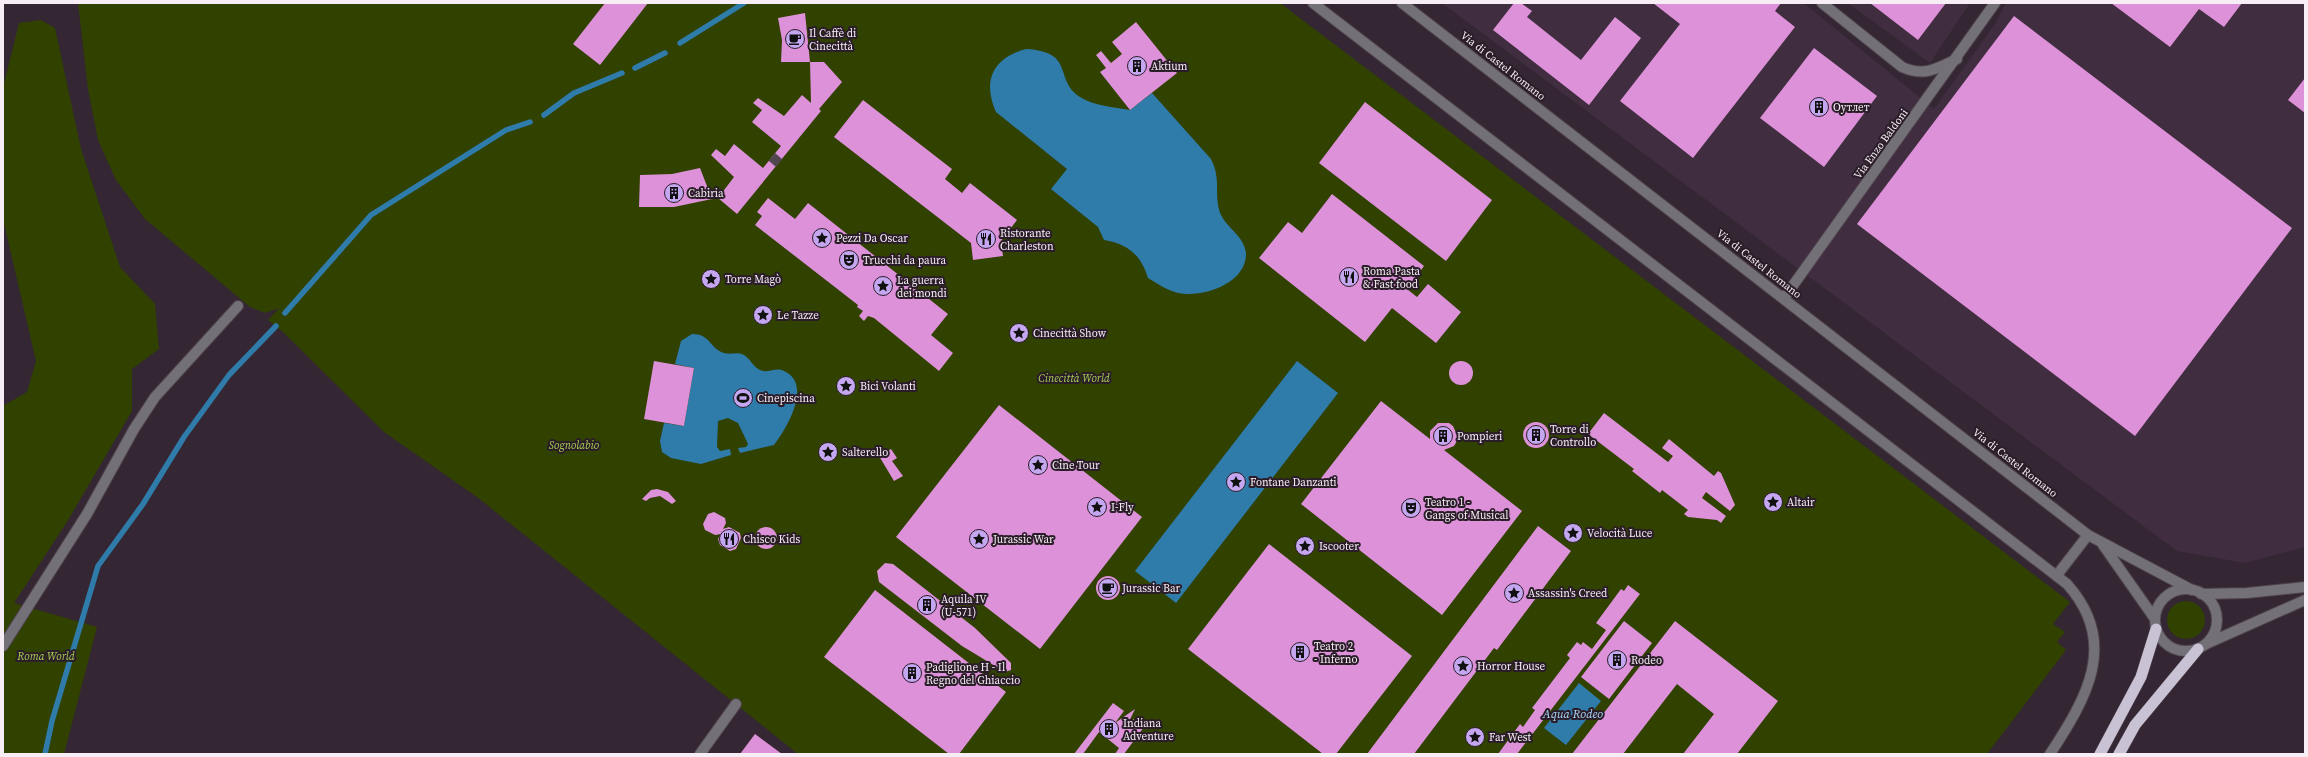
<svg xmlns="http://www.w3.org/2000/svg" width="2308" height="757" font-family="'Source Serif 4',serif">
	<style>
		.built { fill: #402d3f }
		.green { fill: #304100 }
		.water { fill: #2f7baa }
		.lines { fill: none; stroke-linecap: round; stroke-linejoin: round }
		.stream { stroke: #2f7baa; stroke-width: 5.5 }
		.building { fill: #dd91d8 }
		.pedestrian-tunnel { stroke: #514550; stroke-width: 10; stroke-dasharray: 10 5; stroke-linecap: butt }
		.service-casing { stroke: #4f434e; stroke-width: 12 }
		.minor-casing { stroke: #4f434e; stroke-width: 12 }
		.tertiary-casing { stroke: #4f434e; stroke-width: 12 }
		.trunk-casing { stroke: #4f434e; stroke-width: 12 }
		.service { stroke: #737078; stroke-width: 10 }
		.minor { stroke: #737078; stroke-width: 10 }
		.tertiary { stroke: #737078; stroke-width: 10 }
		.trunk { stroke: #c8c2d4; stroke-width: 11 }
		.labels { text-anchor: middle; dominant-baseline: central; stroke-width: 4; stroke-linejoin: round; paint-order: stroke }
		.poi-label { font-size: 11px; fill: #f6edf5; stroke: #2a1d29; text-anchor: start }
		.street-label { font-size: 11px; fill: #f6edf5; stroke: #2a1d29 }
		.park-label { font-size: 11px; font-style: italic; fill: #a9d153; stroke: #2a1d29 }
		.water-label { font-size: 12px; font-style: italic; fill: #a9d5f5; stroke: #2a1d29 }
	</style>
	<rect width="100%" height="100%" fill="#342733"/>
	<g class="built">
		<polygon points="1442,3 1804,3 1934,109 1995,24 2006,3 2305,3 2305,547 2245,563 2177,551"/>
		<polygon points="1848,3 1970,3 1930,63"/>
	</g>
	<g class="green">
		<polygon points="78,3 1280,3 2070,602 2053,624 2065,632 2057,642 2066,650 1987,754 798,754 477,497 384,432 284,333 268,320 279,308 265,313 250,307 145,219 116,180 98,140 88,89"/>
		<polygon points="41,20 55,28 81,149 120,267 155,304 159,349 132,369 132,411 67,522 14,603 97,627 64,754 3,754 3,406 27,392 36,361 3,219 3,88 19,23"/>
		<circle cx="2186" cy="620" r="19"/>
	</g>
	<g class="water">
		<path d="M1026,49C1076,52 1053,79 1080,97C1094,106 1114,107 1130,110L1152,93L1211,159C1222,180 1213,196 1221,215C1228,229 1244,236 1246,253C1247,281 1210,295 1187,294C1172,294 1160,285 1148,278C1141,255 1128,244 1104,240L1098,227L1051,189L1067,169L996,112C982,81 993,58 1026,49Z"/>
		<path d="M692,334C711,334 709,348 724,353C730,355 737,352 742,354C751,358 753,369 763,371C771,372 777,367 784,371C813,384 787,428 774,445L740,453L738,448L746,447L748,444L738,423L728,418L718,421L717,447L720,451L730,449L731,455L701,464L671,458L662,452L660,441L664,423L684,426L694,368L675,364L681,341Z"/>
		<polygon points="1297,361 1338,393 1176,603 1135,571"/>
		<polygon points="1579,683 1601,701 1566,745 1544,728"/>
	</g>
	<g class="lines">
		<g class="stream">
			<polyline points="680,43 744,3"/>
			<polyline points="635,68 665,53"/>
			<polyline points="544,115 574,93 622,73"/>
			<polyline points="285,313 371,215 506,130 530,122"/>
			<polyline points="45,754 52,721 98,566 143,504 184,437 229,375 276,326"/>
		</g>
	</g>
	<g class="building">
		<polygon points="605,3 648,3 600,65 573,44"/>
		<polygon points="1514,3 1521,3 1532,11 1527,17 1581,60 1615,17 1641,38 1589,105 1493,30"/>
		<polygon points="1653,3 1781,3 1775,11 1795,27 1693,158 1620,101 1680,24"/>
		<polygon points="1870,3 1946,3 1918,40"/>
		<polygon points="2111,3 2242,3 2224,27 2199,9 2170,47"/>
		<polygon points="805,13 810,62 781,62 782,40 778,18"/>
		<polygon points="2014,16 2292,228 2135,436 1857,224"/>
		<polygon points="1136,22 1177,73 1130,110 1100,72 1106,68 1096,55 1101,51 1111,63 1122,54 1112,42"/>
		<polygon points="1814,48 1877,96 1824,167 1760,118"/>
		<polygon points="810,62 824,62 842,82 819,109 821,111 737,214 718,198 734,177 711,155 716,149 725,156 734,144 763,168 781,146 752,122 762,110 753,103 758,98 784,116 802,95 811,103"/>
		<polygon points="2305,78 2305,113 2288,100"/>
		<polygon points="863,100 952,169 945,179 962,193 970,183 1017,220 1001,241 1003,256 973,260 971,243 834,137"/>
		<polygon points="1365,102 1492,200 1446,261 1319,163"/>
		<polygon points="700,168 712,199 674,207 639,207 640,175 672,174"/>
		<polygon points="1332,194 1424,266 1407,289 1417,297 1428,284 1461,312 1436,343 1392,308 1365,342 1259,258 1288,222 1302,233"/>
		<polygon points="768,198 795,219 808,203 948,314 931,335 953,353 939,371 874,318 868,316 864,321 859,316 863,311 857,307 858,305 755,225 762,216 757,212"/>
		<circle cx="1461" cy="373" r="12"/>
		<polygon points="654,361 694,368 684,426 644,419"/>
		<polygon points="1381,401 1430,439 1430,431 1438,423 1449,423 1453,426 1457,435 1457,441 1454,446 1444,450 1522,511 1442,615 1301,504"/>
		<polygon points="999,405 1142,517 1040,649 896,537"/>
		<polygon points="1604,413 1668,462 1673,456 1662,448 1669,439 1714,476 1718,471 1721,473 1735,505 1730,511 1706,492 1702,498 1726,516 1721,523 1717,520 1688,517 1684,514 1688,510 1662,490 1660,493 1632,471 1634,469 1588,434"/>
		<circle cx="1536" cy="435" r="13"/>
		<polygon points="891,449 897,458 892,461 903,476 894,481 879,456"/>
		<polygon points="657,489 668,492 676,501 672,504 660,496 650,498 646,501 642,499 651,490"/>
		<polygon points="714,512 725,518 726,523 723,529 729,527 740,533 741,538 736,549 730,551 720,545 718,539 721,534 715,535 705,530 703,524 708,514"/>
		<polygon points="1538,526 1571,551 1497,650 1494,648 1414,754 1367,754"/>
		<circle cx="766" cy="538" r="11"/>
		<polygon points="1269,544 1412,656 1336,754 1323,754 1188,649"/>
		<polygon points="885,563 893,564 975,628 1011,663 1011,670 1005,672 962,646 879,582 877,571"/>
		<circle cx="1108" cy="588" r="12"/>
		<polygon points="1628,585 1640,594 1517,754 1498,754 1520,724 1523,727 1535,710 1532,708 1570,658 1567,655 1577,642 1581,645 1583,642 1592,649 1606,630 1596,623 1621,589 1624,591"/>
		<polygon points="875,590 1006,692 959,754 949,754 824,657"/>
		<polygon points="1624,621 1652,643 1609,699 1581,677"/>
		<polygon points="1675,621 1778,701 1737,754 1683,754 1714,714 1677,684 1623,754 1572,754"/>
		<polygon points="1113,703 1124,711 1115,723 1135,709 1125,730 1133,719 1144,727 1124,754 1115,754 1119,748 1099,732 1083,754 1074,754"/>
		<polygon points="755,734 782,754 740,754"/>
	</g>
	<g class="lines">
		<polyline class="pedestrian-tunnel" points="772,157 779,163"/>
		<g class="service-casing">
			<g id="service">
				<path d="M1822,3L1902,67C1924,77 1936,69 1957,59"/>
				<polyline points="3,646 87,514 134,429 155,397 238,306"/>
				<polyline points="700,754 736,704"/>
			</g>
		</g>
		<g class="minor-casing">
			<g id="minor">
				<path d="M1313,3L2067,584C2120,643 2086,699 2050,754"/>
				<polyline points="1784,298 1995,3"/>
				<polyline points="2057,575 2088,535"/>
			</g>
		</g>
		<g class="tertiary-casing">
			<g id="tertiary">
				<polyline points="1402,3 2088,535 2192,590"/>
				<polyline points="2103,545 2155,619"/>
				<circle cx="2186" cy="620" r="31"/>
				<polyline points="2201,594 2247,593 2305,587"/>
				<polyline points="2206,644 2305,600"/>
			</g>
		</g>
		<g class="trunk-casing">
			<g id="trunk">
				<polyline points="2100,754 2141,677 2156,629"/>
				<polyline points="2119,754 2135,725 2198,649"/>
			</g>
		</g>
		<use href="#service" class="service"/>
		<use href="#minor" class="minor"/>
		<use href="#tertiary" class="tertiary"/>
		<use href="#trunk" class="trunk"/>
	</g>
	<defs>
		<g id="cafe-disc" transform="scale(1)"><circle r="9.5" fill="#c5a7f1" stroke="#2a1d29"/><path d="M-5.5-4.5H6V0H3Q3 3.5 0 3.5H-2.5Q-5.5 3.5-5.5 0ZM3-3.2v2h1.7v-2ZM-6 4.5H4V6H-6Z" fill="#111"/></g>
		<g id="building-disc" transform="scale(1)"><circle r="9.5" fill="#c5a7f1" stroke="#2a1d29"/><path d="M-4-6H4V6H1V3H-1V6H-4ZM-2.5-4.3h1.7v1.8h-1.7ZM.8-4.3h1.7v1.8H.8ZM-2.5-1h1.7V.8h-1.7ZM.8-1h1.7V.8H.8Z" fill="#111"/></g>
		<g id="sight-disc" transform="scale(1)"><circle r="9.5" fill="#c5a7f1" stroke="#2a1d29"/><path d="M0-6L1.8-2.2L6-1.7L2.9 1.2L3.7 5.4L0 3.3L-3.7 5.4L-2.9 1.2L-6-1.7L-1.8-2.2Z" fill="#111"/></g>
		<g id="restaurant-disc" transform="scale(1)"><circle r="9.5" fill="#c5a7f1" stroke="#2a1d29"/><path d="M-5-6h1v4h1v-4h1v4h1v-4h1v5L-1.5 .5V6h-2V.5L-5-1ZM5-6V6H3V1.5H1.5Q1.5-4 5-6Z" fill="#111"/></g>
		<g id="theatre-disc" transform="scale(1)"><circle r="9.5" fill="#c5a7f1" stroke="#2a1d29"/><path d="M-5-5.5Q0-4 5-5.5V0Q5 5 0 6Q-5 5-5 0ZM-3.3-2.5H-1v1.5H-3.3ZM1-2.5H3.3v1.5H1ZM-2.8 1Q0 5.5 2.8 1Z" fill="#111"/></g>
		<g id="stadium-disc" transform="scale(1)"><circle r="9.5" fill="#c5a7f1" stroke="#2a1d29"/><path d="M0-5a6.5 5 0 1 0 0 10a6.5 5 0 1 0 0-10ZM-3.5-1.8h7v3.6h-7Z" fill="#111"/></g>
	</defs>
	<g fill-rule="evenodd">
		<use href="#cafe-disc" x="795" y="39"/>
		<use href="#building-disc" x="1137" y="66"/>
		<use href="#building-disc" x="1819" y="107"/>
		<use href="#building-disc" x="674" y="193"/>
		<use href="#sight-disc" x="822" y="238"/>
		<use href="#restaurant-disc" x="986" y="239"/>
		<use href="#theatre-disc" x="849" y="260"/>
		<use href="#restaurant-disc" x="1349" y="277"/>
		<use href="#sight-disc" x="711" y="279"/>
		<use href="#sight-disc" x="883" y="286"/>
		<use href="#sight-disc" x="763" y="315"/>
		<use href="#sight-disc" x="1019" y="333"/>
		<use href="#sight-disc" x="846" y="386"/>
		<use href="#stadium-disc" x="743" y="398"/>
		<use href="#building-disc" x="1536" y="435"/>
		<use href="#building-disc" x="1443" y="436"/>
		<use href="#sight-disc" x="828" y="452"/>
		<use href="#sight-disc" x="1038" y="465"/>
		<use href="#sight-disc" x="1236" y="482"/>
		<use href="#sight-disc" x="1773" y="502"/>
		<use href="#sight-disc" x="1097" y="507"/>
		<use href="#theatre-disc" x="1411" y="508"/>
		<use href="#sight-disc" x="1573" y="533"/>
		<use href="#restaurant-disc" x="729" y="539"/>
		<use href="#sight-disc" x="979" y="539"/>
		<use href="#sight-disc" x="1305" y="546"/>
		<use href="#cafe-disc" x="1108" y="588"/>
		<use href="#sight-disc" x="1514" y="593"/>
		<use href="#building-disc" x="927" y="605"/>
		<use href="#building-disc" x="1300" y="652"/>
		<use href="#building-disc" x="1617" y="660"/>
		<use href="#sight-disc" x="1463" y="666"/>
		<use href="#building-disc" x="912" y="673"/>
		<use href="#building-disc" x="1109" y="729"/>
		<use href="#sight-disc" x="1475" y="737"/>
	</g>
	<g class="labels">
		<g class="poi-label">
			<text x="809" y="33">Il Caffè di<tspan x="809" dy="13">Cinecittà</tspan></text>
			<text x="1151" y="66">Aktium</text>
			<text x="1833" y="107">Оутлет</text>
			<text x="688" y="193">Cabiria</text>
			<text x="1000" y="233">Ristorante<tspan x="1000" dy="13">Charleston</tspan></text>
			<text x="836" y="238">Pezzi Da Oscar</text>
			<text x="863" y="260">Trucchi da paura</text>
			<text x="1363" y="271">Roma Pasta<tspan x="1363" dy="13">&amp; Fast food</tspan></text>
			<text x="725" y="279">Torre Magò</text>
			<text x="897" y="280">La guerra<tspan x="897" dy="13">dei mondi</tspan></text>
			<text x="777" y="315">Le Tazze</text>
			<text x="1033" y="333">Cinecittà Show</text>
			<text x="860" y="386">Bici Volanti</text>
			<text x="757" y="398">Cinepiscina</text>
			<text x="1550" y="429">Torre di<tspan x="1550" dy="13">Controllo</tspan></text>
			<text x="1457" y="436">Pompieri</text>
			<text x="842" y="452">Salterello</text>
			<text x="1052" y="465">Cine Tour</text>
			<text x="1250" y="482">Fontane Danzanti</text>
			<text x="1425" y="502">Teatro 1 -<tspan x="1425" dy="13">Gangs of Musical</tspan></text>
			<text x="1787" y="502">Altair</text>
			<text x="1111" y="507">I-Fly</text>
			<text x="1587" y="533">Velocità Luce</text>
			<text x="743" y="539">Chisco Kids</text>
			<text x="993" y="539">Jurassic War</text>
			<text x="1319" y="546">Iscooter</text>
			<text x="1122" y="588">Jurassic Bar</text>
			<text x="1528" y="593">Assassin's Creed</text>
			<text x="941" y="599">Aquila IV<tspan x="941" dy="13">(U-571)</tspan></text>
			<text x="1314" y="646">Teatro 2<tspan x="1314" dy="13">- Inferno</tspan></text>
			<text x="1631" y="660">Rodeo</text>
			<text x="1477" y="666">Horror House</text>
			<text x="926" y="667">Padiglione H - Il<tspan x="926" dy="13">Regno del Ghiaccio</tspan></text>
			<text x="1123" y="723">Indiana<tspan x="1123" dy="13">Adventure</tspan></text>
			<text x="1489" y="737">Far West</text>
		</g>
		<g class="street-label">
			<text transform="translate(1503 66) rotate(38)">Via di Castel Romano</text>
			<text transform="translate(1881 144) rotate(-54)">Via Enzo Baldoni</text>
			<text transform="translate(1759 264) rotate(38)">Via di Castel Romano</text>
			<text transform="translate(2015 463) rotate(38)">Via di Castel Romano</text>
		</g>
		<g class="park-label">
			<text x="1074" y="378">Cinecittà World</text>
			<text x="574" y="445">Sognolabio</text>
			<text x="46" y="656">Roma World</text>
		</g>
		<g class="water-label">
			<text x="1573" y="714">Aqua Rodeo</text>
		</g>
	</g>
	<rect width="2308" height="757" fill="none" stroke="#f6edf5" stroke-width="8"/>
</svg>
